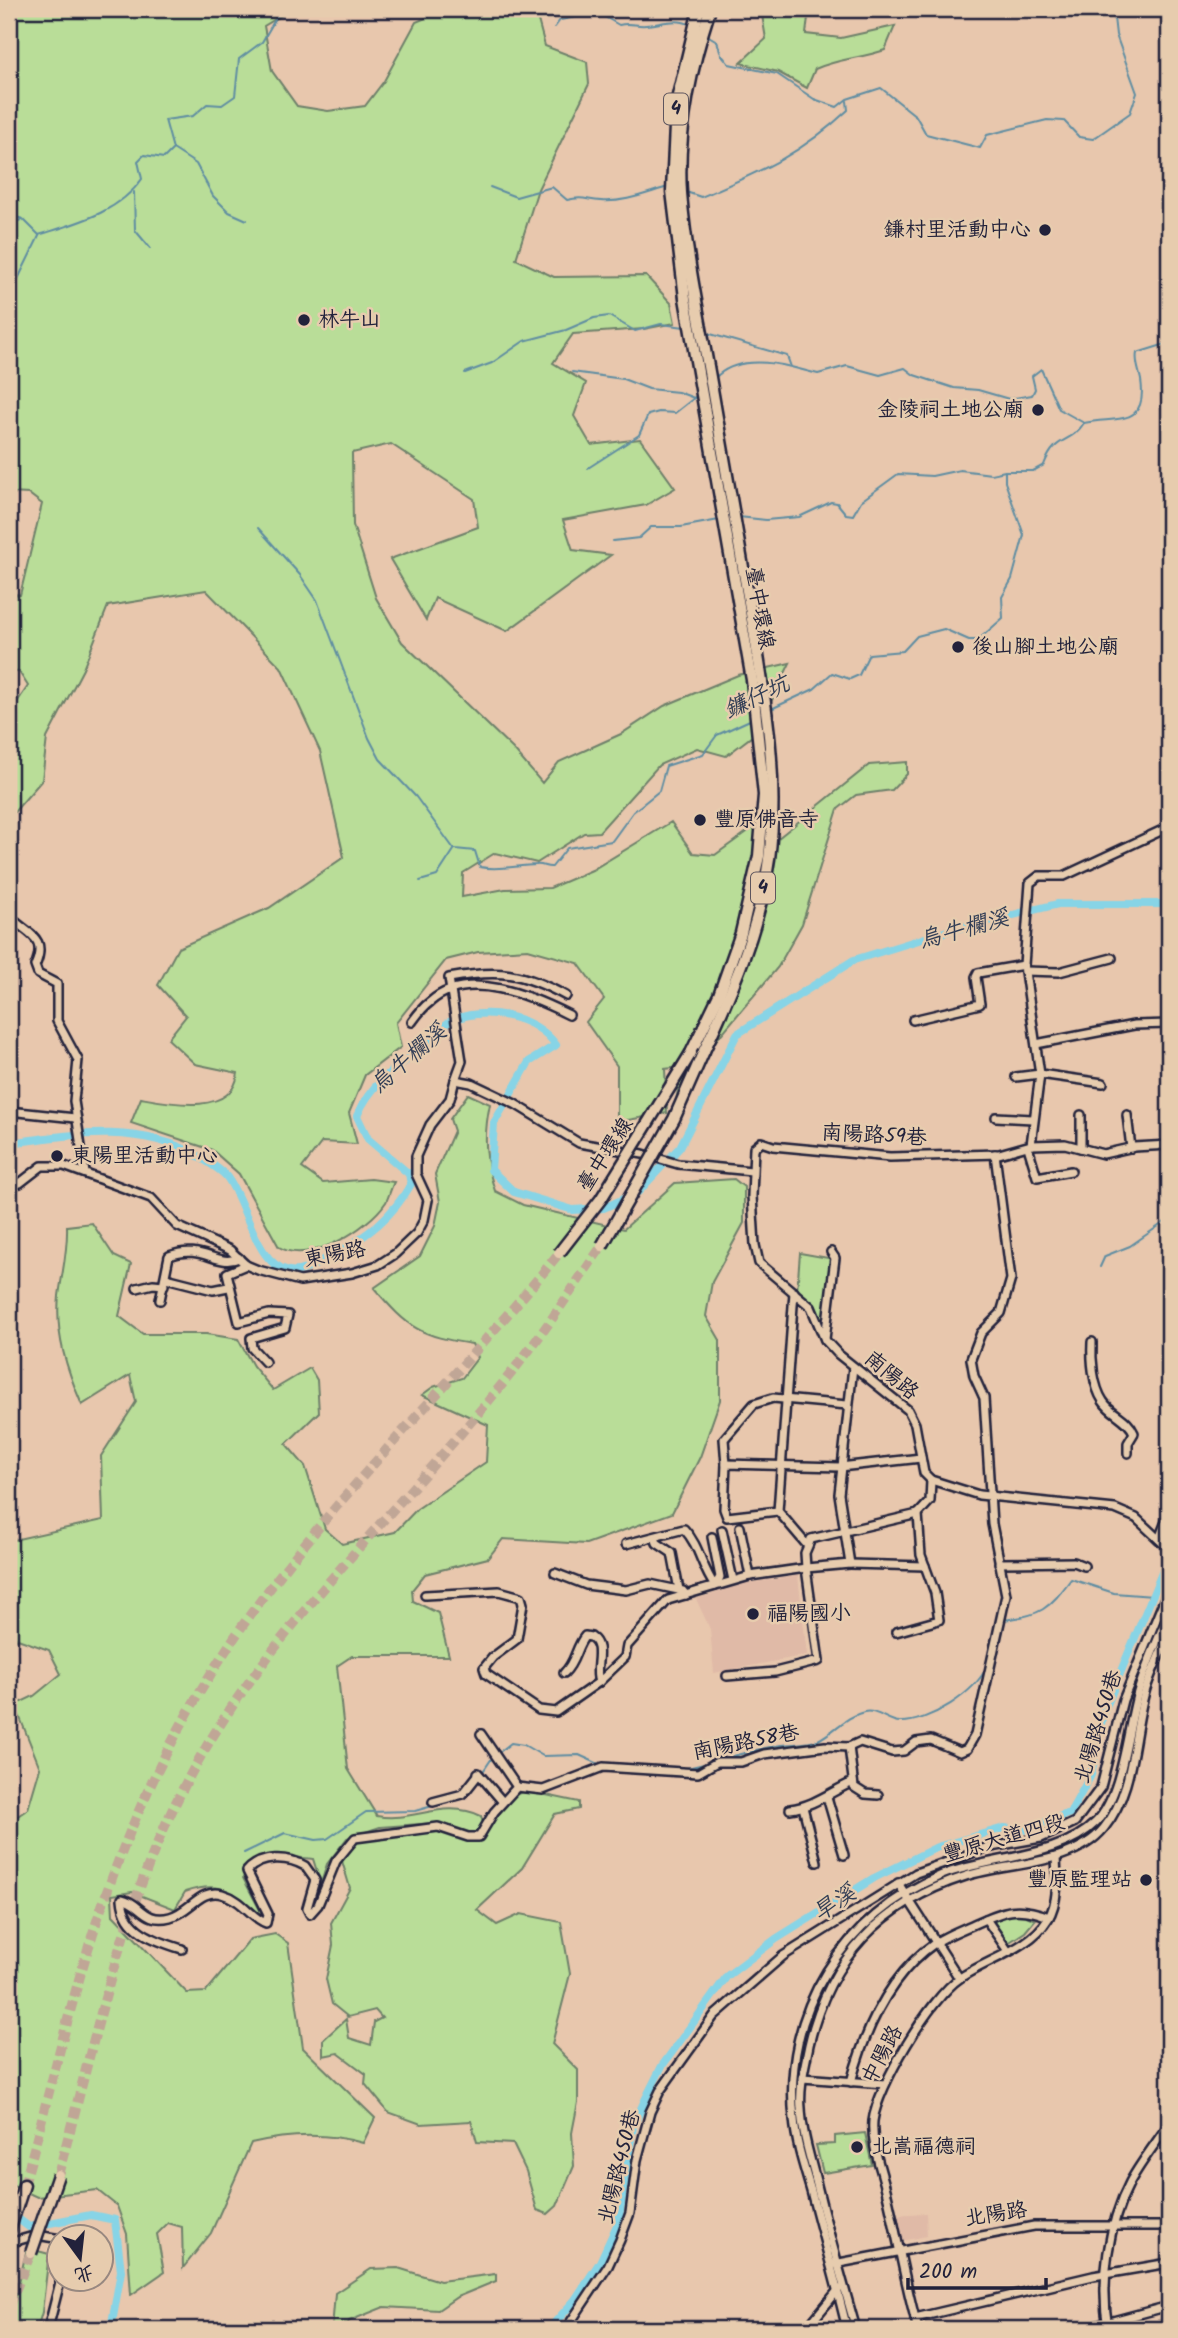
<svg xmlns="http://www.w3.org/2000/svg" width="1178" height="2338" font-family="Kalam,'LXGW WenKai TC',sans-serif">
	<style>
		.built { fill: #e0baa7 }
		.green { fill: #b9dd98; stroke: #6e806a; stroke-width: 2 }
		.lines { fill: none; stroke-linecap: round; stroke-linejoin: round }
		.stream { stroke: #5f8da2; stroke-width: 2 }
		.river { stroke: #87d4e6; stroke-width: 8 }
		.highway-tunnel { stroke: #c0a696; stroke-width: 10; stroke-dasharray: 10 5; stroke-linecap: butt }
		.minor-casing { stroke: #22223b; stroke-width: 12 }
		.highway-casing { stroke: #22223b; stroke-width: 15 }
		.minor { stroke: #e7ccae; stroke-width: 7 }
		.highway { stroke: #e7ccae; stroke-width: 10 }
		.highway-bridge-casing { stroke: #22223b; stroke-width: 15; stroke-linecap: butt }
		.highway-bridge { stroke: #e7ccae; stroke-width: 10 }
		.poi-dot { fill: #22223b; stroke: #e7ccae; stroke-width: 2.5 }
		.labels { text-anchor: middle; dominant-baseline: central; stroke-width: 5; stroke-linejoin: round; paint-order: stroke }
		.shield { fill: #e7ccae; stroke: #5d555e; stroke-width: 2 }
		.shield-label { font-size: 19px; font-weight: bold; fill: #22223b }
		.poi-label { font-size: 21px; fill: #22223b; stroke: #e7ccae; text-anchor: start }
		.street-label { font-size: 21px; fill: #22223b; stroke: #e7ccae }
		.water-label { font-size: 23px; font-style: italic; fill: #313d55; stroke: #e7ccae }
	</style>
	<rect width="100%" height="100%" fill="#e8c7ad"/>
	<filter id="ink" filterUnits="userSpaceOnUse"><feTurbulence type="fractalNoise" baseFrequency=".0143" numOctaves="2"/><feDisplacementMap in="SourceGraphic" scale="14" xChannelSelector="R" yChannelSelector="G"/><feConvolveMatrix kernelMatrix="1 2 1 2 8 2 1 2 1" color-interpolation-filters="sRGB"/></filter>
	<g filter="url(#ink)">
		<g class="built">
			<polygon points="798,1576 807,1655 714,1673 710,1629 696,1599 747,1583"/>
			<polygon points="926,2213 927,2236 901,2241 894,2215"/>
		</g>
		<g class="green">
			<path d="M9,9H292L264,26L272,71L297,106L328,111L365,106L384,81L416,22L447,9H535L545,46L587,62L589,84L538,189L516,259L554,277L646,276L671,303L675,323L644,329L573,334L553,363L586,383L574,416L591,445L640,439L675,488L646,505L563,520L573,550L611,555L507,631L435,598L426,620L390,559L478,527L474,499L391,444L352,453L353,525L376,598L402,642L513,749L542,783L559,762L621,734L664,706L738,675L790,663L756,733L726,756L697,748L659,765L599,832L584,833L537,863L495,853L463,873L462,897L505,889L550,888L592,870L671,822L693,853L715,855L761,822L772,843L869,765L907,762V774L892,790L856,795L838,809L802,924L778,967L707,1051L689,1099L676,1101L682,1067L665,1069L667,1113L617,1122V1066L586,1022L604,999L578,963L528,949L478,952L446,960L396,1023L401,1047L365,1075L349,1113L357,1144L322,1142L302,1168L323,1183L371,1179L394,1182C391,1188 389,1196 386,1202C368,1229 309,1266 279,1247L239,1174L212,1150L131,1123L141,1098C168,1103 233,1117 238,1073L195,1064L168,1039L186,1016L158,985L178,948L269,908L344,857L320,751L281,667L206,590L108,606L83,669L47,738L42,780L9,818V714L28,686L19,672L9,671V593L20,595L42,504L29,494L9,493Z"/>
			<path d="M761,9H809L806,34L841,38L895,26L885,50C862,58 837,59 815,69L807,88L778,72L740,63L766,39Z"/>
			<path d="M468,1094L490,1104C483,1136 485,1160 495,1191L523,1205L624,1229L675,1183L734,1179L744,1187V1223L712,1282L706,1316L720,1340V1400L700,1457L672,1513L586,1544L503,1539L488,1558L425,1574L412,1590L413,1601L438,1613L449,1656H352L337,1666L348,1769L377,1816C412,1823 445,1798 481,1816L483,1823L474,1835L434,1823L380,1827L347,1838L327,1864L314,1906L320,1881L313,1859C287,1857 253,1849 243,1878L261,1912L260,1917C236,1891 221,1880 185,1892L175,1909L132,1892L112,1895L113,1915L187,1993L206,1992L250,1939L275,1934L288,1943L303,2048L375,2118L363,2143C325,2132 289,2134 251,2143L211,2233L183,2268L182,2227L168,2223L157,2234L164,2272L131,2295L127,2234L117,2206L97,2190L37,2197L9,2184V1822L28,1809L40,1768L15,1705L34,1696L61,1674L49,1650L9,1636V1541L103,1520L101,1456L136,1402L130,1375L82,1405C67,1370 55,1335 59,1296C62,1272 68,1251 67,1226L92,1223L114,1256L131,1264L119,1316L143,1334H206L238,1339L253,1366L273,1390L310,1368L317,1380L319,1412L286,1444L305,1466L325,1529L342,1544L395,1532L417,1509L486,1462L488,1425L422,1395L433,1387L462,1378L478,1357L472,1344C420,1336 409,1329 374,1288L420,1256L435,1226L440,1202L435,1174L454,1131L450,1119Z"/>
			<polygon points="800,1253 834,1259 828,1318 820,1318 815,1308 797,1291"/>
			<polygon points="527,1791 579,1802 579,1809 555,1814 522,1868 477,1910 497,1925 521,1914 561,1922 570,1974 552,2044 578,2070 578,2102 572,2133 574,2166 557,2206 548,2214 537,2210 526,2171 513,2144 477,2142 471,2121 421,2124 388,2112 365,2084 366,2074 338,2053 323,2056 323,2040 346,2019 349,2038 371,2045 374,2022 382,2018 375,2010 348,2017 332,2004 326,1979 333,1945 331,1923 350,1888 342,1861 359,1839 377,1834 405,1836 428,1830 481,1838 513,1795"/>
			<polygon points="1015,1910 1035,1920 1025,1932 1005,1945 987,1920"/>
			<polygon points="865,2133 872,2165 823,2173 816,2145 835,2144 835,2136"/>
			<polygon points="27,2248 49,2254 42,2312 37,2329 9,2329 9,2295 16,2295"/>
			<polygon points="398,2268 440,2281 496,2274 496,2281 457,2297 438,2310 384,2307 349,2321 346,2329 332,2329 335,2293 371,2269"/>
		</g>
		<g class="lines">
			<g class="stream">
				<polyline points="251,9 256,12 277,11"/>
				<path d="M555,27L560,20L598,13L619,25C630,22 636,26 646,25C661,24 677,17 691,25"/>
				<polyline points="707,35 717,41 721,54 729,64 777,74 814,99 837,107 847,99 881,88 916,116 926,134 980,148 987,135 1047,120 1064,121 1079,137 1093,139 1130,113 1137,93 1116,35 1113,9"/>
				<polyline points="173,149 196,164 213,196 229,212 247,220"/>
				<path d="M490,187L516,197L552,187L567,200C583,196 586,200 601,201C623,203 647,193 668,187"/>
				<polyline points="134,192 135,230 150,248"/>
				<path d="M686,192L701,197C761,171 800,155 848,110L847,101"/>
				<path d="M9,215L23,219L39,235C76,223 118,213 142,179L138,161L144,155L164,158L173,149L165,120L193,116L207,104L222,105L235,96L239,59L262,42L280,11L286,9"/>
				<polyline points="9,224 21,220"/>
				<polyline points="9,284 17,281 39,236"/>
				<polyline points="707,333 787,356 791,367 818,374 847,366 880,375 905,368 914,375 954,388 978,390 1009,399 1032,395 1035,389 1032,376 1041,369 1059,409 1084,423"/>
				<polyline points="572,372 623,379 649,389 678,392 694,398 698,394"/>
				<polyline points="465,373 492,363 524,341 566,330 594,318 609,316 635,331 661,324 685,327"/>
				<path d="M715,378C734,358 767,361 791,367"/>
				<polyline points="588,468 639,435 648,415 659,412 675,413 694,398"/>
				<polyline points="739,517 766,520 799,517 831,502 837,503 846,514 853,515 861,501 898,474 932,476 960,470 991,474 1005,471"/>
				<polyline points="258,528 300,575 317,600 369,738 380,759 416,797 454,849"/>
				<polyline points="613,541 639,538 651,527 681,527 719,520"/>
				<path d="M769,710L814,689L832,673L850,679L859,675L869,654L903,651L917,636L944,629L969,640H978L1003,618L1002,597L1012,579L1024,535L1005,482V471H1033L1044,465C1056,434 1070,445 1084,423C1117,416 1148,428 1141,380C1139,370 1135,362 1137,353L1169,343"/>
				<path d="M455,849L475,851L480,867C500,871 517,865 536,865C543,864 546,868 552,867L567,848L612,841L633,812L659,791L666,766L703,754L717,735L752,719"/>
				<polyline points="420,881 437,876 454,850"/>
				<polyline points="1100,1267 1105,1256 1130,1246 1169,1219"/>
				<path d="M1002,1620C1041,1616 1049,1609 1071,1579L1114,1593L1153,1596"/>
				<polyline points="991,1647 997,1620"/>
				<polyline points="497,1754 511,1743 524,1745 543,1756 579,1755 601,1765"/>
				<path d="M682,1769C715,1763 747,1750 781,1745C794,1743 806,1745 818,1740C834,1732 846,1716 864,1712C877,1709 888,1722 900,1722C928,1723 977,1692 987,1666"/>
				<polyline points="482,1773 492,1758"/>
				<polyline points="244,1853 285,1833 316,1840 327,1839 366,1812 415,1811 457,1799"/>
			</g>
			<g class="river">
				<path d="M9,1139L17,1142C79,1133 143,1124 200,1157C208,1162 220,1169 226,1176C246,1200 255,1265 289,1271C304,1274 321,1261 334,1254C367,1237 393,1216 411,1184L409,1174L368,1139L357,1116C370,1085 392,1070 418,1052C430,1044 438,1029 449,1022C483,1005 535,1015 556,1045L529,1062L494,1123L491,1170L514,1192L573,1210L604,1208L638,1192L680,1147L737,1034L854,960L951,930L1058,904H1169"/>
				<polyline points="9,2212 29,2227 91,2215 115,2220 121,2271 111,2329"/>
				<polyline points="549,2329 575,2300 600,2262 618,2223 633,2126 646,2098 662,2066 727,1976 776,1939 874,1878 937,1847 1004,1828 1024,1830 1070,1813 1091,1775 1103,1714 1169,1556"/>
			</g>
			<g class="highway-tunnel">
				<path d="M58,2175C95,2042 122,1902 188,1779C274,1619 413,1500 523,1358C551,1322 576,1283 602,1246"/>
				<path d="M24,2185C53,2083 75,1977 112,1878C144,1790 189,1702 243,1625C337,1492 457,1380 559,1253"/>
				<polyline points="9,2305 31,2253"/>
			</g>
			<g class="minor-casing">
				<g id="minor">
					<path d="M9,916C28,935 48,936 35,966L38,974L57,984V1021L78,1060L74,1101L85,1173"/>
					<polyline points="1025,971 1059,972 1112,958"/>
					<polyline points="913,1020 980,1004 976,977 978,973 1024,965"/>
					<path d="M412,1022C417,1015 423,1007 430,1002C468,968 531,996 569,1015"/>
					<polyline points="1036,1044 1134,1025 1169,1024"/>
					<polyline points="1016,1077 1040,1074 1103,1083"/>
					<path d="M455,1080L462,1061L449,978C499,969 522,972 566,996"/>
					<polyline points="9,1111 75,1118"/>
					<polyline points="1127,1115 1131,1148"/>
					<polyline points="996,1117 1033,1119"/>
					<polyline points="1031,1145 1040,1074 1024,965 1030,883 1039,876 1064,876 1169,827"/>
					<polyline points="1169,1145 1134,1147 1103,1154 1065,1144 1031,1145 999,1154 890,1157 773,1146 761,1142 754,1148 752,1196 755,1245 759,1263 811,1307 825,1340 838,1354 908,1410 915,1424 924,1473 931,1480 979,1495 1115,1509 1136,1518 1169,1549"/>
					<polyline points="1028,1147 1037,1177 1071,1171"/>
					<polyline points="1081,1148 1081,1115"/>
					<polyline points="9,1185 20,1183 42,1166 64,1166 151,1198 177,1226 230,1250 246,1265 258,1270 300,1281 352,1273 378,1265 395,1254 417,1233 424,1220 428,1200 416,1174 416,1156 430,1125 450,1099 455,1080 471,1083 515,1104 579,1143 643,1154 678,1164 752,1171"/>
					<polyline points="246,1265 227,1273 239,1322 269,1314 288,1315 285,1328 251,1338 252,1348 265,1362"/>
					<polyline points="166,1278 213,1290 228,1287"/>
					<polyline points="137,1288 153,1284 164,1285"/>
					<polyline points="794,1292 778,1511 807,1545"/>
					<path d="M160,1300L169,1256C203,1243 216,1268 239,1258"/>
					<polyline points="825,1339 835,1258 831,1252"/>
					<path d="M1092,1342C1091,1360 1093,1386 1103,1401C1111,1414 1128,1418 1134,1433L1128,1443V1453"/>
					<polyline points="726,1464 724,1439 754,1404 773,1398 847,1405"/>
					<polyline points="778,1511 727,1517 724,1509 726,1464 840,1467 921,1458"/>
					<polyline points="740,1527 750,1576"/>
					<polyline points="722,1530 733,1580"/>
					<polyline points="655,1537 657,1543 672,1553 679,1590"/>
					<polyline points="1159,1539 1169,1514"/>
					<path d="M626,1544L684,1529C700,1546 701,1567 715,1586L720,1577L712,1537"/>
					<polyline points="999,1563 1074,1562 1084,1566"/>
					<polyline points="850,1564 925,1566"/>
					<polyline points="555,1573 586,1585 626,1590 650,1584 683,1591 686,1595"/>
					<polyline points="425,1595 499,1591 521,1597 523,1604 517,1639 493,1657 484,1668 486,1674 539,1710 556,1712 599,1682 625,1657 627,1646 668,1600 750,1576 806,1568 805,1553 811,1539 918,1514 930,1501 931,1480"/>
					<polyline points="896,1632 939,1620 935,1593 921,1555 918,1514"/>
					<path d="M564,1673C576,1662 575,1648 585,1636L591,1637C606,1647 593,1667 599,1682"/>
					<polyline points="727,1676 775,1672 819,1661 806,1568 850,1564 839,1494 853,1367"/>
					<polyline points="481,1734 517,1787"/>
					<polyline points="849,1747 854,1787 865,1794 878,1795"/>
					<polyline points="478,1773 502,1801"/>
					<polyline points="827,1797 844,1855"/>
					<polyline points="433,1802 463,1794 478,1775"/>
					<polyline points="803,1807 817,1862"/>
					<path d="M790,1809C814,1806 832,1791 853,1782"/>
					<polyline points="898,1883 959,1978"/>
					<polyline points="986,1919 1008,1951"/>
					<path d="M182,1949C156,1941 124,1931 122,1899C140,1902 144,1924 170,1917C190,1912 200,1888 222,1894C244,1900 251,1918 266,1923L268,1914L247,1871C261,1855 288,1856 305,1866L315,1880L307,1908L310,1914L318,1905L336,1861L355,1838L438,1827L468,1837H479L494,1812L517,1787L543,1790L603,1767L698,1773L717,1762H741L764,1754L825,1746L849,1747L860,1742L892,1752L904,1751L916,1742L931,1740L960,1752L967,1749L975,1735L1006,1595L992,1524L984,1398L974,1376L971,1359L981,1333L1001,1313L1011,1279L995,1154"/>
					<polyline points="802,2078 885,2084"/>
					<path d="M851,2082C865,2030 889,1975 935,1943C947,1935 961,1930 974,1924C1005,1910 1017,1905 1049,1917"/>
					<polyline points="9,2243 37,2235 60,2239"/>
					<polyline points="834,2264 1034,2226 1169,2226"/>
					<polyline points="915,2318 1093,2276 1169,2263"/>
					<polyline points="48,2329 61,2278"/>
					<polyline points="507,2329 522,2329"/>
					<polyline points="566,2329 608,2266 620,2240 630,2213 637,2160 650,2112 660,2091 714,2016 783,1956 916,1873 986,1848 1041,1838 1075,1822 1101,1787 1123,1700 1169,1588"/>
					<polyline points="806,2329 839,2289"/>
					<path d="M847,2329C836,2283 823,2237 811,2191C804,2167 796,2143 794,2119C782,2011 844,1915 942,1875C990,1856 1059,1859 1096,1822C1123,1795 1127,1729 1138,1692C1146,1665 1158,1639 1169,1613"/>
					<path d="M856,2329C842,2280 828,2231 816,2181C810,2157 802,2133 801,2108C799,2087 805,2066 809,2045C829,1958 881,1903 966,1876C1010,1862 1073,1866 1104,1828C1135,1790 1132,1737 1145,1692C1151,1672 1161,1652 1169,1633"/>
					<path d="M918,2329C905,2284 898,2239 887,2194C882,2171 871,2146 873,2121C877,2087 931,1997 960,1978C988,1959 1030,1949 1048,1919C1059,1901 1057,1877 1056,1857"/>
					<polyline points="1083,2329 1169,2306"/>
					<path d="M1108,2329C1100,2282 1108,2224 1130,2182C1141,2162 1156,2143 1169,2124"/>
				</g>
			</g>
			<g class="highway-casing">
				<g id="highway">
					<path d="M704,1051C732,991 760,927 769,859C779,781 766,703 753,625C739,545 725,464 711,383C700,320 686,256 681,193C677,131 691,67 710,9"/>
					<polyline points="691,1053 719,995 741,933 759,856 764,795 752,680 685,298 672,191 676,104 699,9"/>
					<polyline points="9,2231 24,2185"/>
				</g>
			</g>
			<use href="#minor" class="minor"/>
			<use href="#highway" class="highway"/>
			<g class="highway-bridge-casing">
				<g id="highway-bridge">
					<polyline points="602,1246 674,1119 704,1051"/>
					<polyline points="559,1253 601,1199 691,1053"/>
					<polyline points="31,2253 58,2175"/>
				</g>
			</g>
			<use href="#highway-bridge" class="highway-bridge"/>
		</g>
	</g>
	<g class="poi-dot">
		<circle cx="1045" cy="230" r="7"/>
		<circle cx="304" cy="320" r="7"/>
		<circle cx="1038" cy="410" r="7"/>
		<circle cx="958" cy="647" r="7"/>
		<circle cx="700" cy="820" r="7"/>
		<circle cx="57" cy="1156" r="7"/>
		<circle cx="753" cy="1614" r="7"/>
		<circle cx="1146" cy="1880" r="7"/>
		<circle cx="857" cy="2147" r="7"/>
	</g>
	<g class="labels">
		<g class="shield">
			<rect x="664" y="93.5" width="24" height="31" rx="5"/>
			<rect x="751" y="872.5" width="24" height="31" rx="5"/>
		</g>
		<g class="shield-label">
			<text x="676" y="109">4</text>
			<text x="763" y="888">4</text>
		</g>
		<g class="poi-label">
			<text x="1031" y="230" text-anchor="end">鎌村里活動中心</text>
			<text x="318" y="320">林牛山</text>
			<text x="1024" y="410" text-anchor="end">金陵祠土地公廟</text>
			<text x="972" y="647">後山腳土地公廟</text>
			<text x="714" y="820">豐原佛音寺</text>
			<text x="71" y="1156">東陽里活動中心</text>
			<text x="767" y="1614">福陽國小</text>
			<text x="1132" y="1880" text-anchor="end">豐原監理站</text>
			<text x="871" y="2147">北嵩福德祠</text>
		</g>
		<g class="street-label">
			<text transform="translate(759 608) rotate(80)">臺中環線</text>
			<text transform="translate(874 1136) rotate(3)">南陽路59巷</text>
			<text transform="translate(606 1155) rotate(-57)">臺中環線</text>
			<text transform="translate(335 1255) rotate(-11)">東陽路</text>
			<text transform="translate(891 1376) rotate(40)">南陽路</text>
			<text transform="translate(1099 1727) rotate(-73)">北陽路450巷</text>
			<text transform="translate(746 1743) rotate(-11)">南陽路58巷</text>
			<text transform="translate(1004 1839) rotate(-16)">豐原大道四段</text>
			<text transform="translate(883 2055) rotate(-62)">中陽路</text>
			<text transform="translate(620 2167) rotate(-76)">北陽路450巷</text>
			<text transform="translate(996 2215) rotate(-9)">北陽路</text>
		</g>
		<g class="water-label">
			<text transform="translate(757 698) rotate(-25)">鐮仔坑</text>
			<text transform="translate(964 930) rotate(-15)">烏牛欄溪</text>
			<text transform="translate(409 1059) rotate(-41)">烏牛欄溪</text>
			<text transform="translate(835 1904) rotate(-34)">旱溪</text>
		</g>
	</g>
	<rect width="1178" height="2338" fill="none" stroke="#e7ccae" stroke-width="35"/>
	<rect x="18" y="18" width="1143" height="2303" fill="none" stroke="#22223b" stroke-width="2.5" filter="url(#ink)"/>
	<g transform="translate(80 2258) rotate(165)"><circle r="33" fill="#e7ccae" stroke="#988880" stroke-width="2"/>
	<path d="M0-5L12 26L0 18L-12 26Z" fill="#22223b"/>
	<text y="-10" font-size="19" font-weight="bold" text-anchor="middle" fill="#22223b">北</text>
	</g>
	<path d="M908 2278v10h138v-10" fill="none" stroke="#22223b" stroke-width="3.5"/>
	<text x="919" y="2278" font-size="21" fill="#22223b" stroke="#e7ccae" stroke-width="5" paint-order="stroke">200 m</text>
</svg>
